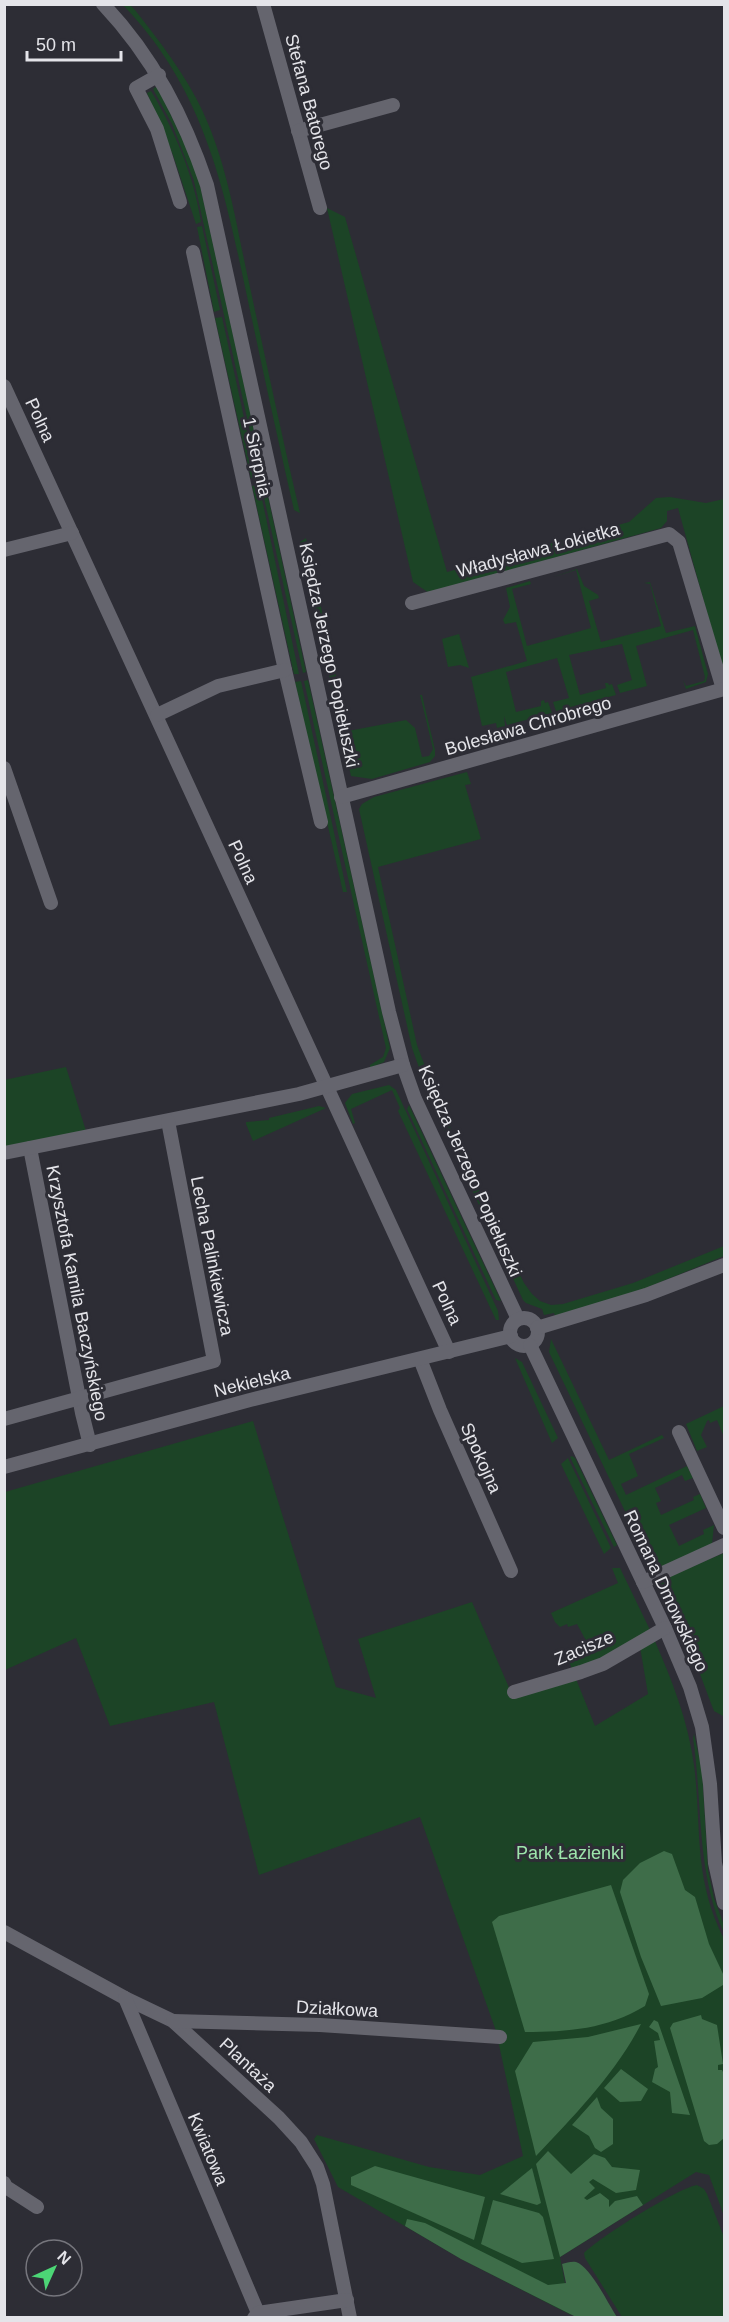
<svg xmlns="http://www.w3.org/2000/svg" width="729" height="2322" font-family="Helvetica,sans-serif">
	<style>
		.green { fill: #1c4426 }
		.forest { fill: #3e6d49 }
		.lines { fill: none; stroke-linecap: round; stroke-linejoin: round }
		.minor { stroke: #65656e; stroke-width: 14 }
		.labels { text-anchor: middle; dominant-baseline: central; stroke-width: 6; stroke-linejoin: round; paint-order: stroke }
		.street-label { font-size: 18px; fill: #e4e4e9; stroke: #2d2d35 }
		.park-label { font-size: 18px; fill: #9de5ac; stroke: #2d2d35 }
	</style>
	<rect width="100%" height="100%" fill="#2d2d35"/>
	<g class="green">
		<path d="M123,5H130L135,10C160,42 186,75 203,112C226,162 235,216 246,269C264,351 281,433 300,513L294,510C279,445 265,380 251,315C226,199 209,94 123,5Z"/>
		<polygon points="157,86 190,155 199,181 264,475 260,476 194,181 172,124 153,89"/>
		<path d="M151,91C175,131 194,176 201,222L196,224L173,155L147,93Z"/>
		<polygon points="327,208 345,217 447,572 629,522 656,498 670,497 706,503 724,499 724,674 678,508 667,511 667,521 661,528 429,593 413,582"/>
		<polygon points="202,226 220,310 214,312 197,227"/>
		<polygon points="222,317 257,477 251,478 215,318"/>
		<polygon points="265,483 306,672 303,673 261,484"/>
		<polygon points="259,485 299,674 294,674 252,486"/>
		<polygon points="306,538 348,731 406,720 415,728 422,757 429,756 433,749 420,695 422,695 435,750 435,756 430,762 372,779 351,776 300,542"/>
		<polygon points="577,569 584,586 598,595 599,598 589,601 601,642 661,626 650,584 644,583 650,582 666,633 695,626 708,674 706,682 686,689 683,680 686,686 704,681 705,677 693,630 636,646 647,686 620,693 617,685 632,680 622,644 569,655 580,695 606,688 605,683 608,683 609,685 612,684 616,695 556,711 553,702 569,698 557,658 506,672 516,712 541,706 541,701 544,700 545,703 548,702 552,713 507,725 504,716 505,726 497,728 496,723 482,726 471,677 527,661 516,622 505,624 503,620 510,607 506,588 530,581 531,584 512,589 527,646 591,628 576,570 553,577"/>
		<polygon points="459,634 469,668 460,665 448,667 442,639"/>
		<polygon points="308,680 390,1048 384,1062 370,1068 370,1065 383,1057 386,1048 304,681"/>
		<polygon points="301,681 347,892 343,892 295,682"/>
		<polygon points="467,772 471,784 465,785 481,839 378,867 417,1045 437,1098 490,1214 524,1283 532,1294 540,1301 551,1305 563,1304 633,1283 724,1246 724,1256 641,1290 556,1318 554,1313 544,1315 542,1309 526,1303 523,1300 431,1101 412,1048 359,809 362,804 374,797"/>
		<polygon points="66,1067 86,1131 5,1147 4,1080"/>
		<polygon points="389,1085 396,1090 498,1311 499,1320 496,1320 398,1111 400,1108 392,1090 351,1109 355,1123 353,1124 345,1103 352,1094"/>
		<polygon points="409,1105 501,1301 496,1300 407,1109"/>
		<polygon points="319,1106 326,1108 253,1141 246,1124 246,1122 269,1120 269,1118"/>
		<polygon points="551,1339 609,1460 662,1435 664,1438 629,1454 638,1476 621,1484 626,1495 687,1466 693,1478 685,1481 682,1475 655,1488 661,1501 656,1503 661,1515 694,1500 693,1497 700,1494 706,1508 669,1525 679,1546 704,1534 703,1530 714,1525 712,1544 654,1572 549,1352"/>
		<polygon points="515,1358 522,1362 558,1438 552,1443"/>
		<polygon points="724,1406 724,1437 717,1420 710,1423 709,1420 707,1421 701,1435 707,1447 697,1451 686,1424"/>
		<path d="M253,1421L336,1687L376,1698L358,1639L472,1602L513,1697L576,1679L595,1726L648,1694L640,1647L654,1639C672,1680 688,1721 694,1765C702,1830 693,1877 724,1939V2216L709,2175L696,2172L560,2257L571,2315L461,2259L338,2187L314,2139L317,2135L429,2167L480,2175L523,2156L496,2031L420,1817L259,1875L214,1702L110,1726L76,1638L5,1670V1492Z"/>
		<polygon points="572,1456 575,1458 617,1545 614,1547 570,1457"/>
		<polygon points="568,1458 611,1548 604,1554 561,1464"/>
		<polygon points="724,1553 724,1716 723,1716 714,1711 712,1706 691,1650 658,1581"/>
		<polygon points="612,1568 620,1568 650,1630 620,1651 572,1669 568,1659 590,1648 577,1624 568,1627 567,1624 560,1627 555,1622 551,1613 618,1583"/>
		<path d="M694,1734L702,1770L708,1870L714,1898L724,1925V1933C696,1872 703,1804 693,1738Z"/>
		<path d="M697,2185L704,2189L707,2194L724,2237V2317H622L585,2258L584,2253C598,2238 678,2188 697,2185Z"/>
	</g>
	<g class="forest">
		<polygon points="664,1851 672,1854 685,1890 695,1897 709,1944 724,1976 723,1985 702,1998 661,2006 641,1957 620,1892 623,1880 640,1863"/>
		<path d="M611,1885L649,1994L645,2006C607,2029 568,2032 525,2032L492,1922L499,1916Z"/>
		<polygon points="701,2015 702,2019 717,2025 723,2064 718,2065 718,2070 722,2070 724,2074 724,2138 717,2144 709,2145 704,2141 670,2028 673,2023"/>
		<polygon points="654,2020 658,2022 690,2115 672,2113 670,2092 652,2082 655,2069 658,2067 654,2041 660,2040 658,2033 649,2027"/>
		<path d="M641,2024C615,2074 574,2116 536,2156L515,2071L533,2042L588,2037Z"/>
		<polygon points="621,2069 648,2089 641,2101 620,2102 604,2088"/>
		<polygon points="597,2097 601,2108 613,2119 613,2144 601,2152 595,2148 589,2136 572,2125"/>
		<polygon points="548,2151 571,2174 594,2154 605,2158 612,2167 640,2170 636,2190 616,2193 593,2179 589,2182 595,2188 584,2198 587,2200 600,2193 609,2200 609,2207 615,2201 637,2196 643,2205 560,2257 536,2164"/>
		<polygon points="375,2166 485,2197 474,2240 351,2185 351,2177"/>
		<polygon points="532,2168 541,2203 537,2205 500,2194"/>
		<polygon points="493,2200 539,2213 543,2217 554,2259 522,2263 481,2244"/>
		<path d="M407,2219L425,2223L548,2285L566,2283L562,2264C566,2263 572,2261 576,2262C591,2267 608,2304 617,2317H576L461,2259L405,2226Z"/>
	</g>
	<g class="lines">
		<g class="minor">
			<path d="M103,4C153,57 184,117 207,185L389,1012L403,1065L415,1099L518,1319"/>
			<polyline points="263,4 320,208"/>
			<polyline points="159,75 136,88 157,129 180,202"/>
			<polyline points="298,131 393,105"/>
			<polyline points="193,252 285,670 321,822"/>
			<polyline points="4,386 449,1352"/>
			<polyline points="4,550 72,533"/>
			<polyline points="412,603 669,534 679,542 723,689"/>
			<polyline points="157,715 218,686 285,670"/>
			<polyline points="4,768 51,903"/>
			<polyline points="341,797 724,689"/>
			<polyline points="30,1148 82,1413 90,1445"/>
			<polyline points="4,1153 299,1094 403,1065"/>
			<circle cx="524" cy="1332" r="14"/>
			<polyline points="537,1328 646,1295 724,1265"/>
			<polyline points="530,1345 665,1628 690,1687 702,1727 710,1784 715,1863 724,1903"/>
			<polyline points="420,1359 440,1410 511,1571"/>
			<polyline points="4,1419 214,1361 168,1121"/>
			<polyline points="679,1432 724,1528"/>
			<polyline points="4,1467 250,1400 511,1336"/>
			<polyline points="643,1582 724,1545"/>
			<polyline points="514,1692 581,1672 603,1664 665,1628"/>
			<polyline points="4,1932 125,1998 173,2021 279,2118 301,2142 317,2167 323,2184 350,2318"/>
			<polyline points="125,1998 258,2313"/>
			<polyline points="173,2021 320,2025 500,2037"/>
			<polyline points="4,2183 6,2187 37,2207"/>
			<polyline points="254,2318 258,2313 347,2300"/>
		</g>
	</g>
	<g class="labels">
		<g class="street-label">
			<text transform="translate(309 102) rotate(75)">Stefana Batorego</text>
			<text transform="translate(40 420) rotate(65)">Polna</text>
			<text transform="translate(257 457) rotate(78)">1 Sierpnia</text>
			<text transform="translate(538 550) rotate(-15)">Władysława Łokietka</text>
			<text transform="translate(329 655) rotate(78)">Księdza Jerzego Popiełuszki</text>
			<text transform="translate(528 726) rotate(-16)">Bolesława Chrobrego</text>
			<text transform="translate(243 862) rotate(65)">Polna</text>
			<text transform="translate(470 1171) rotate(66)">Księdza Jerzego Popiełuszki</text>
			<text transform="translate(212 1256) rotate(79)">Lecha Palinkiewicza</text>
			<text transform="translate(77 1293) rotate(79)">Krzysztofa Kamila Baczyńskiego</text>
			<text transform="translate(447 1303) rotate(65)">Polna</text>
			<text transform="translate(252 1382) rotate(-14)">Nekielska</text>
			<text transform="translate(481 1458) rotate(66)">Spokojna</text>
			<text transform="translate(666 1591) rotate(65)">Romana Dmowskiego</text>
			<text transform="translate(584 1648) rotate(-23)">Zacisze</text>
			<text transform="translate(337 2009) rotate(3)">Działkowa</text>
			<text transform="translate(248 2065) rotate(43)">Plantaża</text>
			<text transform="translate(208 2149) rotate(67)">Kwiatowa</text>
		</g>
		<g class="park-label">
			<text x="570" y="1853">Park Łazienki</text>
		</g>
	</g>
	<rect width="729" height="2322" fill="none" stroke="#e4e4e9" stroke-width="12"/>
	<g transform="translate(54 2268) rotate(45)"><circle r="28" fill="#2d2d35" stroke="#76767d" stroke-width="1.5"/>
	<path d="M0-4.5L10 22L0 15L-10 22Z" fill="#4cd676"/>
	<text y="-9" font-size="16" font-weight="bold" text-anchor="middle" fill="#e4e4e9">N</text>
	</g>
	<path d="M27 51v9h94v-9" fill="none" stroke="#e4e4e9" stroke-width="3"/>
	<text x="36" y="51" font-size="18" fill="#e4e4e9" stroke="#2d2d35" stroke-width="4.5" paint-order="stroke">50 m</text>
</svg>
